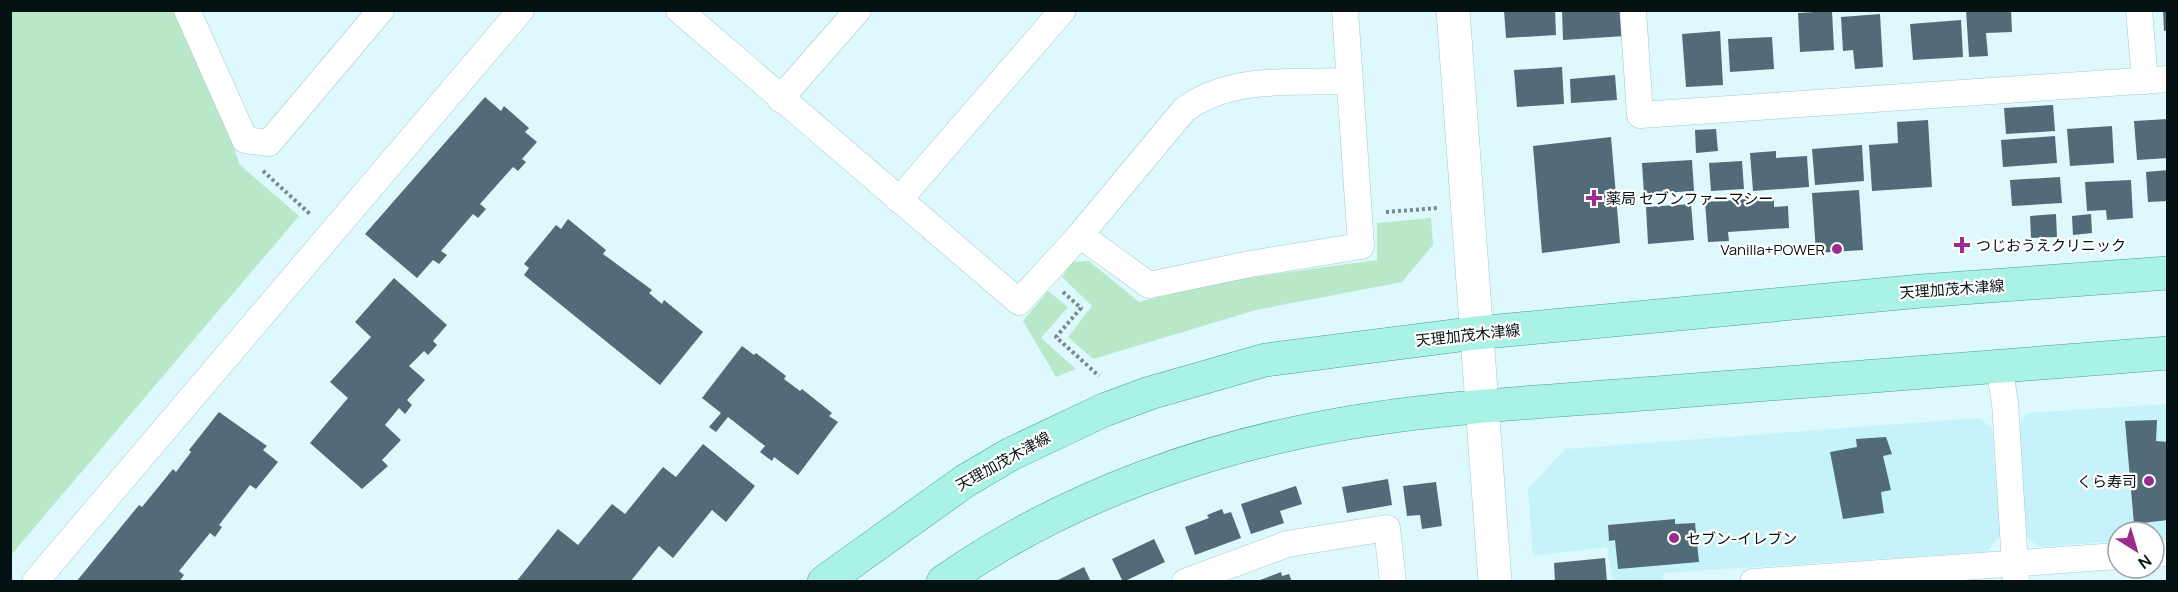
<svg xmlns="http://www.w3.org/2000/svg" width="2178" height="592" font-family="Manrope,'Noto Sans JP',sans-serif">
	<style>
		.built { fill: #c5f3f9 }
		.green { fill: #b8e8c8 }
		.building { fill: #516b79 }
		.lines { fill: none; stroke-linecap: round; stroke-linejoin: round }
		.street-casing { stroke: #a5c8cd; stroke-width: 27 }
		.secondary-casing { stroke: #a5c8cd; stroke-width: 34 }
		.primary-casing { stroke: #4c9e92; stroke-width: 34 }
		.path { stroke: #758a8c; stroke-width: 4; stroke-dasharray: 3 3; stroke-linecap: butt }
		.street { stroke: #fff; stroke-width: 26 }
		.secondary { stroke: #fff; stroke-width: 33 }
		.primary { stroke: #aaf2e6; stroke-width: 33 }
		.poi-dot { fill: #9a2d8d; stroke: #fff; stroke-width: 2 }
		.labels { text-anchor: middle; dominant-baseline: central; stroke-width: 4.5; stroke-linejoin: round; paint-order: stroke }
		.poi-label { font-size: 15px; fill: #051213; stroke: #fff; text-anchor: start }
		.street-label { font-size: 15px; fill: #051213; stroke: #fff }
	</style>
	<rect width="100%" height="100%" fill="#ddf9fd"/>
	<g class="built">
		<polygon points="2167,404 2167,538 2154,539 2154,532 2118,532 2118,541 2039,547 2025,535 2017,426 2028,413"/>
		<polygon points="1979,418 1992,428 2000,535 1987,552 1663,573 1663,581 1612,581 1607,547 1533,556 1528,489 1565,449"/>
	</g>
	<g class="green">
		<polygon points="11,11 177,11 188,21 240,165 299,216 11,555"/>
		<polygon points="1431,218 1433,245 1402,282 1256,310 1093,359 1068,337 1092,306 1062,277 1072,262 1089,261 1139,302 1224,281 1377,260 1377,223"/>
		<polygon points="1048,291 1068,307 1041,338 1076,369 1056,377 1023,321"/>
	</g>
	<g class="building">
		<polygon points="1504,10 1555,10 1556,35 1506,38"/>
		<polygon points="1562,10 1623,10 1625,36 1563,40"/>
		<polygon points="1966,10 2011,10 2012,32 1986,33 1988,56 1969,57"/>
		<polygon points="2163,10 2168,10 2168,30 2164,31"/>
		<polygon points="1832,11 1834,50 1800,52 1798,13"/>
		<polygon points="1880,14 1883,67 1855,69 1853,50 1843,51 1841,17"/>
		<polygon points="1961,20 1963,57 1913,60 1910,24"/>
		<polygon points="1720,31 1723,85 1686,87 1682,34"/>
		<polygon points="1772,37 1774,69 1730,72 1728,39"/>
		<polygon points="1562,67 1564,104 1517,107 1514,70"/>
		<polygon points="1615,75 1617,100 1571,103 1570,79"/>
		<polygon points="485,97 501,111 504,106 529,128 525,132 537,142 522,159 526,162 518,171 513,167 480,204 486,209 478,218 473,214 441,251 447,255 439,264 433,260 417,278 365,234"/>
		<polygon points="2053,105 2055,131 2006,134 2004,108"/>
		<polygon points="2168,119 2168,158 2137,160 2134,121"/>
		<polygon points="1928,120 1932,187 1872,191 1869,145 1898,143 1897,122"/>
		<polygon points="2112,126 2114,163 2070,166 2067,129"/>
		<polygon points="1716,129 1718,151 1696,153 1695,130"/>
		<polygon points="2055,136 2057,163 2003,167 2001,140"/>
		<polygon points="1611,137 1620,243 1542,253 1533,146"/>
		<polygon points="1862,145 1864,181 1815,185 1812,149"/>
		<polygon points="1776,151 1776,158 1807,156 1809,187 1753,191 1750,153"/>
		<polygon points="1692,160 1694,191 1644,194 1642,163"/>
		<polygon points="1742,161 1744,189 1711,191 1709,163"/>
		<polygon points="2168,170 2168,201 2148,202 2146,172"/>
		<polygon points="2060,177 2062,203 2012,206 2010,180"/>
		<polygon points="2131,180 2133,218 2107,220 2106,210 2087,211 2085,182"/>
		<polygon points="1859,190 1863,250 1816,253 1812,193"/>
		<polygon points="1774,197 1774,207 1788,206 1789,228 1728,232 1729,241 1708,242 1705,202"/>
		<polygon points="1691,204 1694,240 1648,244 1646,207"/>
		<polygon points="2056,214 2057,237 2031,238 2030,216"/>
		<polygon points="2091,214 2092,233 2073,235 2072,216"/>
		<polygon points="568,219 606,250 603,254 652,290 649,293 662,304 664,300 703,332 660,385 524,275 529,268 524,264 556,225 561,229"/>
		<polygon points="394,278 447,325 433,341 437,345 428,355 424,351 409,366 425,380 407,400 412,405 405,414 399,408 385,425 401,440 382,460 388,466 362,489 310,443 348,398 330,382 371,337 355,322"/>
		<polygon points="742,346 754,355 756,353 786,376 784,379 800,391 802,389 832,413 829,416 838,422 798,475 774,457 772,461 760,452 765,446 728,417 716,432 709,427 721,413 702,398"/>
		<polygon points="219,412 267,446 263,450 278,462 256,489 250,485 219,525 222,527 215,537 210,533 179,571 184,575 179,582 76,582 139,505 142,507 173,469 176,472 191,452 189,450"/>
		<polygon points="2157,420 2156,441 2168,442 2168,520 2134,524 2125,421"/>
		<polygon points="1886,437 1892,454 1883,456 1891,490 1881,492 1884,513 1843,519 1830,452 1857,447 1856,439"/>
		<polygon points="703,444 755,486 726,522 712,510 673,558 659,546 630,582 516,582 558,529 578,545 612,504 625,514 663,467 676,477"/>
		<polygon points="1388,479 1392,505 1347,513 1342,487"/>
		<polygon points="1436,482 1442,526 1422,529 1420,515 1407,516 1403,486"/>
		<polygon points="1296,486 1302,504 1280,511 1284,523 1251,534 1241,504"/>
		<polygon points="1222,509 1224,514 1231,512 1241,538 1195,555 1185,527 1209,518 1207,515"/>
		<polygon points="1675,519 1675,524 1695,523 1699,562 1618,569 1615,540 1609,541 1608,525"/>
		<polygon points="1154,539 1165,562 1123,582 1112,559"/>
		<polygon points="1605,558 1607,582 1555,582 1554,563"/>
		<polygon points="1084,567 1091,582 1054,582"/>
		<polygon points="1281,572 1282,576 1289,574 1292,582 1255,582"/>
	</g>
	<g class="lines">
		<g class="street-casing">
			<g id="street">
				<polyline points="187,10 245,140 269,143 381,10"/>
				<polyline points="679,10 1019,302 1080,235 1149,285 1250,264 1361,246 1345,10"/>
				<polyline points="1633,10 1640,115 2168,79"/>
				<polyline points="2139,10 2145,81"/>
				<polyline points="780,99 858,10"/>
				<polyline points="899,200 1063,10"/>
				<path d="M1080,235L1184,110C1230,75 1294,83 1349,81"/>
				<polyline points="1999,365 2005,403 2016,582"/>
				<polyline points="2154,554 2168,553"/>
				<polyline points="35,582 521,10"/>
				<polyline points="1185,582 1287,544 1387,528 1393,582"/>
				<polyline points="1753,582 2118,556"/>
			</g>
		</g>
		<g class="secondary-casing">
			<polyline id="secondary" points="1453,10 1495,582"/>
		</g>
		<g class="primary-casing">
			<g id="primary">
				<polyline points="824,582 965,481 1011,454 1104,410 1150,393 1265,360 1476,333 1921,291 2168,273"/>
				<path d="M943,582C1068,494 1217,443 1366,420C1470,404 1576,400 1681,391C1843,378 2005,365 2168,353"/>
			</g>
		</g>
		<g class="path">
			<polyline points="263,171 311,215"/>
			<polyline points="1386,212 1438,208"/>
			<polyline points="1063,292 1081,308 1056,337 1099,376"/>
		</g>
		<use href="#street" class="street"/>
		<use href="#secondary" class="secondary"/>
		<use href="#primary" class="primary"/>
	</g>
	<g class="poi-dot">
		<path d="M1591 189h6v6h6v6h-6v6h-6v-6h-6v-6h6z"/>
		<path d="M1959 236h6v6h6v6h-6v6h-6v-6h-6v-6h6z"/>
		<circle cx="1837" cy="249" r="6"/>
		<circle cx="2149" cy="481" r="6"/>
		<circle cx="1674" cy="538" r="6"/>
	</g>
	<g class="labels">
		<g class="poi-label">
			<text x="1606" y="198">薬局 セブンファーマシー</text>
			<text x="1976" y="245">つじおうえクリニック</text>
			<text x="1825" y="249" text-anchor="end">Vanilla+POWER</text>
			<text x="2137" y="481" text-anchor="end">くら寿司</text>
			<text x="1686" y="538">セブン-イレブン</text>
		</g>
		<g class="street-label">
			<text transform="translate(1952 289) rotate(-4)">天理加茂木津線</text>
			<text transform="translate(1468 335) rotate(-6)">天理加茂木津線</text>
			<text transform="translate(1003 461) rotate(-29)">天理加茂木津線</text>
		</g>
	</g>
	<rect width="2178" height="592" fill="none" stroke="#051213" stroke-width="24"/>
	<g transform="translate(2136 550) rotate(143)"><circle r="28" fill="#ffffff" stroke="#9ba0a1" stroke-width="1.5"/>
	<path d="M0-4.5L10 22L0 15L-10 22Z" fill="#9a2d8d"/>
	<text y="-9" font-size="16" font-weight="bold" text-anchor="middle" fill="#051213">N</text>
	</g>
</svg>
